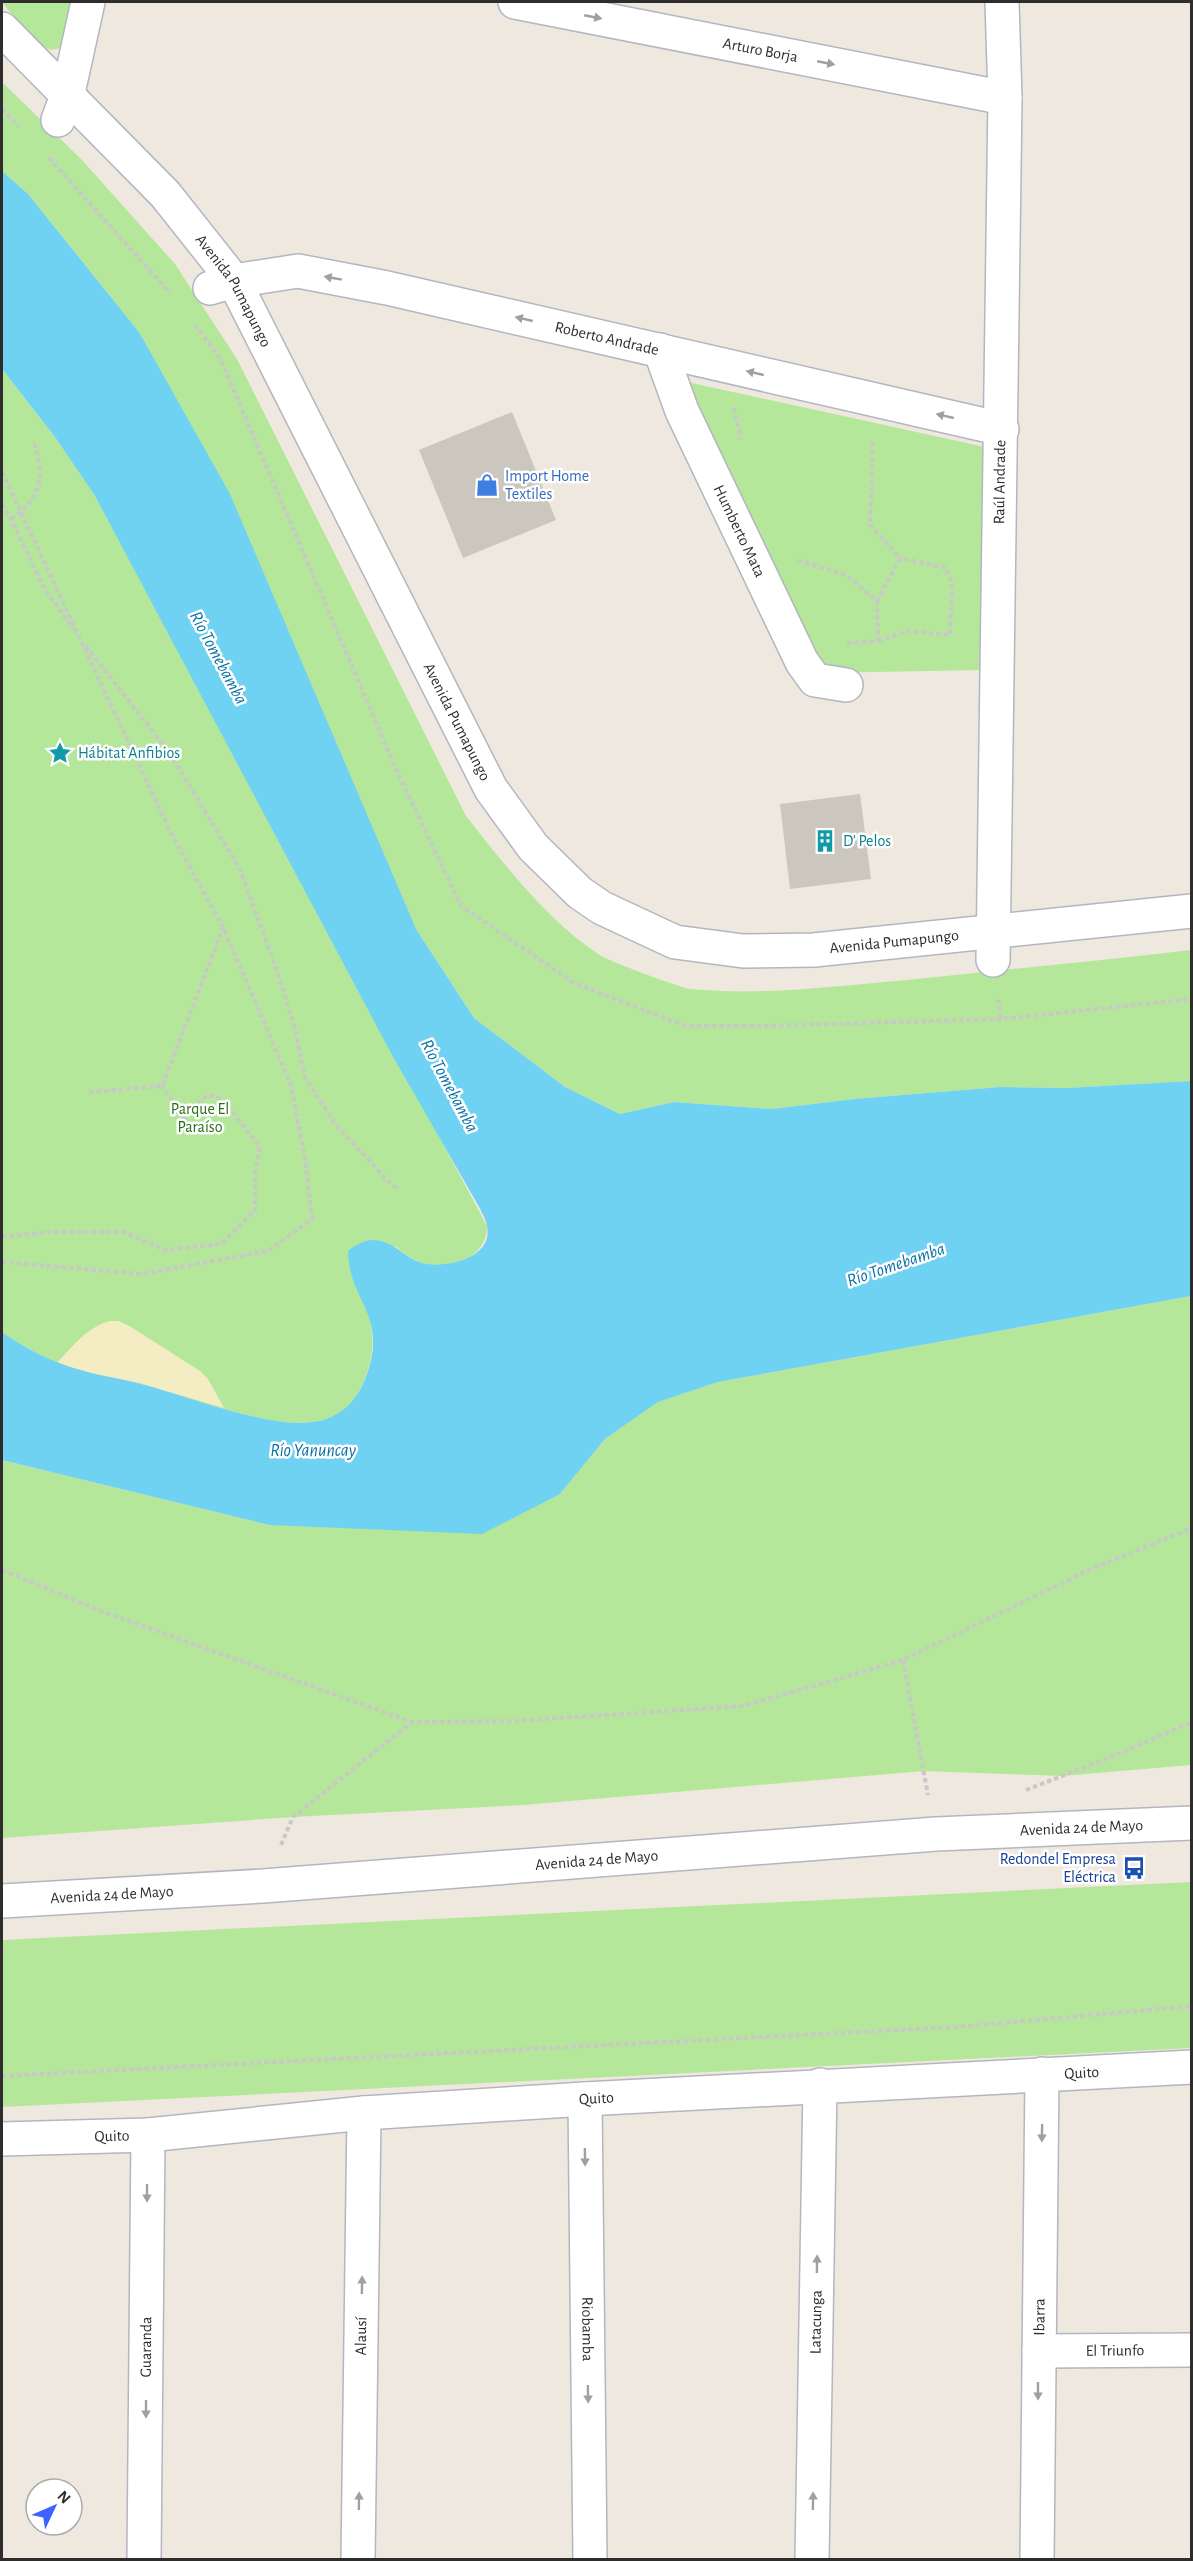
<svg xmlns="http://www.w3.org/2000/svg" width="1193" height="2561" font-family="'Alegreya Sans',sans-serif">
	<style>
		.green { fill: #b5e79a }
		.sand { fill: #f4ecc2 }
		.water { fill: #70d2f3 }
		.building { fill: #cbc6be }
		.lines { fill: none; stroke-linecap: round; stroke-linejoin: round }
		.street-casing { stroke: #b3b6c1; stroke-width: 36 }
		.secondary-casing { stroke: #b3b6c1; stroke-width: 36 }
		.path { stroke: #c8c8c8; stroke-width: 4; stroke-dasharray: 4.5 3; stroke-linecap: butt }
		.street { stroke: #fff; stroke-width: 33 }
		.secondary { stroke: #fff; stroke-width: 33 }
		.oneway { fill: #a0a0a0 }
		.labels { text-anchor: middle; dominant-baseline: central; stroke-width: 5; stroke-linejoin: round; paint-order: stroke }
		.street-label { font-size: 16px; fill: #2d2d2d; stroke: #fff }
		.shop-label { font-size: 16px; fill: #366cbe; stroke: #fff; text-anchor: start }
		.culture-label { font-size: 16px; fill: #0d838f; stroke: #fff; text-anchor: start }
		.park-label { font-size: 16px; fill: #2b6f18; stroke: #fff }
		.transit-label { font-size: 16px; fill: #164399; stroke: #fff; text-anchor: end }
		.water-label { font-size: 18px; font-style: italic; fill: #0971a5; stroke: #fff }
	</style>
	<rect width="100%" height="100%" fill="#efe8df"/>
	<g class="green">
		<polygon points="2,2 83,2 61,48 50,50 30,37"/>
		<path d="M2,82L81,159L175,264L237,359L466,816C504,864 549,923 601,956C612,962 678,987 690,989C762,996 836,986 907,980C1002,970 1097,961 1191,950V1081L1067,1088L1000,1087L854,1099L772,1109L674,1102L620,1114L565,1087L474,1018L416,929L139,332L28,194L2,171Z"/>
		<path d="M2,369L55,437L95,496L487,1226C487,1259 447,1273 419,1262C410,1258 402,1252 395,1246L358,1290C373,1318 377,1342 367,1373C360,1397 344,1416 319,1421C273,1431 188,1396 141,1384C115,1377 88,1374 62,1364C42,1357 19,1344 2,1332Z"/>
		<polygon points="687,382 985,447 984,670 819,673"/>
		<polygon points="1191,1296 1191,1765 1062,1776 924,1771 523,1805 293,1817 2,1838 2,1460 269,1525 560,1494 605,1439 658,1402 718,1382"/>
		<polygon points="1191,1882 1191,2048 2,2107 2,1940"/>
	</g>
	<path class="sand" d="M110,1321H119L131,1327L200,1371L208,1379L224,1408L139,1383L107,1378L57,1363C73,1346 87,1327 110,1321Z"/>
	<path class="water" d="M2,171L28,194L139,332L230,494L416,929L474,1018L565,1087L620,1114L674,1102L772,1109L854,1099L1000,1087L1067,1088L1191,1081V1296L718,1382L658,1402L605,1439L560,1494L482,1534L269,1525L2,1460V1332C19,1344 42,1357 62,1364C88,1374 115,1377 141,1384C188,1396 273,1431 319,1421C342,1416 358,1399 366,1377C389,1314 349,1303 348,1251C359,1243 367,1238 381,1241C397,1245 407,1259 422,1263C444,1269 494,1259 487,1226C486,1219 481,1211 478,1205L392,1055L95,496L55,437L2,369Z"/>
	<g class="building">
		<polygon points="512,412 556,520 463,558 419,450"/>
		<polygon points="860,794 871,879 790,889 780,804"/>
	</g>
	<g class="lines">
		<g class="street-casing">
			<g id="street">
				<path id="s1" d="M515,2L1005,98"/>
				<polyline points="58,120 68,93 88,2"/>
				<path id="s2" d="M210,288L234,281L298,271L387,288L1002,429"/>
				<path id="s3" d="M660,350L682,411L802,662L815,680L846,685"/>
				<path id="s4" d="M993,960L1005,98L1002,2"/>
				<path id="s5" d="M585,2099L590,2560"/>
				<path id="s6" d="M2,2139L148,2135L364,2113L585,2099L1192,2067"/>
				<path id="s7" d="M1039,2351L1192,2350"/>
				<path id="s8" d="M144,2560L148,2135"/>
				<path id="s9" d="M358,2560L364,2113"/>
				<path id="s10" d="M812,2560L820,2085"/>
				<path id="s11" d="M1037,2560L1042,2074"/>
			</g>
		</g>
		<g class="secondary-casing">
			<g id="secondary">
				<path id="s12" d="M2,29L165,194L234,281L491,789L533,847L580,893L602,908L675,942L743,951L814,950L1192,911"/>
				<path id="s13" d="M2,1901L263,1886L936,1834L1192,1823"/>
			</g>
		</g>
		<g class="path">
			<polyline points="2,109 19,127"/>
			<polyline points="49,158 170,293"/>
			<polyline points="195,325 220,358 396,769 461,906 574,983 686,1026 760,1026 1001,1019 1192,999"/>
			<polyline points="734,408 741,439"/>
			<polyline points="2,472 171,833 223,927 291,1085 305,1159 312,1219 268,1251 142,1274 2,1262"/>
			<polyline points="2,504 11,519 44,588 74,630"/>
			<path d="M11,519C26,511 39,493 40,475C41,465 36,451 34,441"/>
			<polyline points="798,560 846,575 877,601 900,558 870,525 873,440"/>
			<polyline points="878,641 908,631 950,635 952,583 946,568 900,558"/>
			<polyline points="847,643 878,641 877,601"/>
			<polyline points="86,646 168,751 239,867 275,965 295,1029 305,1077 335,1124 387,1180 399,1190"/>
			<polyline points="998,999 1001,1019"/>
			<polyline points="89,1092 162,1086 223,928"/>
			<polyline points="2,1237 50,1232 124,1232 165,1250 221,1244 255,1210 255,1172 260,1147 222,1099 207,1095 184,1118 162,1086"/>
			<polyline points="2,1570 101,1611 412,1722 516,1721 743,1706 824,1683 903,1660 1089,1570 1192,1528"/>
			<polyline points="903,1660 928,1795"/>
			<polyline points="1026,1790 1116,1755 1192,1722"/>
			<polyline points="281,1845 293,1817 411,1723"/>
			<polyline points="2,2076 957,2027 1192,2006"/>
		</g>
		<use href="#street" class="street"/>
		<use href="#secondary" class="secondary"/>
	</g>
	<defs><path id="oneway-solid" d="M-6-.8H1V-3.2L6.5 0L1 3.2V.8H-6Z" transform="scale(1.5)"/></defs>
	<g class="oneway">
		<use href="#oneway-solid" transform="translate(593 17) rotate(11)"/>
		<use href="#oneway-solid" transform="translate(826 63) rotate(11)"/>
		<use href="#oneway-solid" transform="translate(333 278) rotate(-170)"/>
		<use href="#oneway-solid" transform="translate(524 319) rotate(-167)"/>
		<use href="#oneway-solid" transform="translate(755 373) rotate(-167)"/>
		<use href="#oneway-solid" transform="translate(945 416) rotate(-167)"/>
		<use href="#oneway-solid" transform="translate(1042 2133) rotate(91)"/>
		<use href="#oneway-solid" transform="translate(585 2157) rotate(89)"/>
		<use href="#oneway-solid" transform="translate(147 2193) rotate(90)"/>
		<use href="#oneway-solid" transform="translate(817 2264) rotate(-89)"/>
		<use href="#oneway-solid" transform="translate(362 2285) rotate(-89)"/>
		<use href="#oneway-solid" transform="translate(1038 2391) rotate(90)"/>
		<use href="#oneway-solid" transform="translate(588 2394) rotate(89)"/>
		<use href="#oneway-solid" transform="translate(146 2409) rotate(90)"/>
		<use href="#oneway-solid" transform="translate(359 2501) rotate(-89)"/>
		<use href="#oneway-solid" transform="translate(813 2501) rotate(-89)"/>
	</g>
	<defs>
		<g id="shop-bare" transform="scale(1.8)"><path d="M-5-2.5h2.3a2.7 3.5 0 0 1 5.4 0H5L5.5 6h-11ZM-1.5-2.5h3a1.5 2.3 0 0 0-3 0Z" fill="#3f7fe0" stroke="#fff" stroke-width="2.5" paint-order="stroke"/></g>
		<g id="sight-bare" transform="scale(1.8)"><path d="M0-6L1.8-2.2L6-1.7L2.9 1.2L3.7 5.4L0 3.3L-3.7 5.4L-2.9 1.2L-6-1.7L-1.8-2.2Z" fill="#0f9aa8" stroke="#fff" stroke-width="2.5" paint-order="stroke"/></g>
		<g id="building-bare" transform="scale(1.8)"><path d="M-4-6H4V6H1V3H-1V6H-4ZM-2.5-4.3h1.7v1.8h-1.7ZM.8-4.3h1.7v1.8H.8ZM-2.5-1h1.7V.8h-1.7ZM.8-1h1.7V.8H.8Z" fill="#0f9aa8" stroke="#fff" stroke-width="2.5" paint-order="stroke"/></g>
		<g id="bus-bare" transform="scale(1.8)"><path d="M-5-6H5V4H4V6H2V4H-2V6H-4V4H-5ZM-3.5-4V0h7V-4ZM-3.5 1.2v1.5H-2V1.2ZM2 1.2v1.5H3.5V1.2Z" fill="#1a4fb4" stroke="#fff" stroke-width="2.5" paint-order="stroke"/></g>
	</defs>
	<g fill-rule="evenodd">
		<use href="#shop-bare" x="487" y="485"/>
		<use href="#sight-bare" x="60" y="753"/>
		<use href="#building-bare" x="825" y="841"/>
		<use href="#bus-bare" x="1134" y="1868"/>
	</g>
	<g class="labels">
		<g class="street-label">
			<text stroke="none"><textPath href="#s1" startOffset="250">Arturo Borja</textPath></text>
			<text stroke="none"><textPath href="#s12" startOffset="351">Avenida Pumapungo</textPath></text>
			<text stroke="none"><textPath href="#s2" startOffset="406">Roberto Andrade</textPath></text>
			<text stroke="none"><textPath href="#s4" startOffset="478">Raúl Andrade</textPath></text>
			<text stroke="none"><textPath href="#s3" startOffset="198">Humberto Mata</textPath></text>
			<text stroke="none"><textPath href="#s12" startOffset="837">Avenida Pumapungo</textPath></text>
			<text stroke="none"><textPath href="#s12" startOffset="1377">Avenida Pumapungo</textPath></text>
			<text stroke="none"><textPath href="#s13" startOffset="1082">Avenida 24 de Mayo</textPath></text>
			<text stroke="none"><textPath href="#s13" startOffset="596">Avenida 24 de Mayo</textPath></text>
			<text stroke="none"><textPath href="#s13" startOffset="110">Avenida 24 de Mayo</textPath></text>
			<text stroke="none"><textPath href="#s6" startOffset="1082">Quito</textPath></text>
			<text stroke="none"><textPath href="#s6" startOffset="596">Quito</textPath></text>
			<text stroke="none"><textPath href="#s6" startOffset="110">Quito</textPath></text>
			<text stroke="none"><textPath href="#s11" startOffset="243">Ibarra</textPath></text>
			<text stroke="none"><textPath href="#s10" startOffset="238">Latacunga</textPath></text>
			<text stroke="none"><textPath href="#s5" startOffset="230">Riobamba</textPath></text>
			<text stroke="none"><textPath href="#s9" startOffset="224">Alausí</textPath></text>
			<text stroke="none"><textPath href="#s8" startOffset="213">Guaranda</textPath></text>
			<text stroke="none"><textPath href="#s7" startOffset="76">El Triunfo</textPath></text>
		</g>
		<g class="shop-label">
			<text x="505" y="476">Import Home<tspan x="505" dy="18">Textiles</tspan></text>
		</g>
		<g class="culture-label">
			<text x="78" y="753">Hábitat Anfibios</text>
			<text x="843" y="841">D' Pelos</text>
		</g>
		<g class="park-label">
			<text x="200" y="1109">Parque El<tspan x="200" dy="18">Paraíso</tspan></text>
		</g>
		<g class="transit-label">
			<text x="1116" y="1859">Redondel Empresa<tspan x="1116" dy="18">Eléctrica</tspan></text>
		</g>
		<g class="water-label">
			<text transform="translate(218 658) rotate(62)">Río Tomebamba</text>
			<text transform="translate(449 1086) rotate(62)">Río Tomebamba</text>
			<text transform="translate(896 1265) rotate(-19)">Río Tomebamba</text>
			<text x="313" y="1451">Río Yanuncay</text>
		</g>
	</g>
	<rect width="1193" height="2561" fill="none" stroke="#2d2d2d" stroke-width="6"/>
	<g transform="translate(54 2507) rotate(46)"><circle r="28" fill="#ffffff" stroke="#ababab" stroke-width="1.5"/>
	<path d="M0-4.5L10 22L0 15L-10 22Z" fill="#3c62ff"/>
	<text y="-9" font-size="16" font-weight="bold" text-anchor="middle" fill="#2d2d2d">N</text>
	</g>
</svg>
